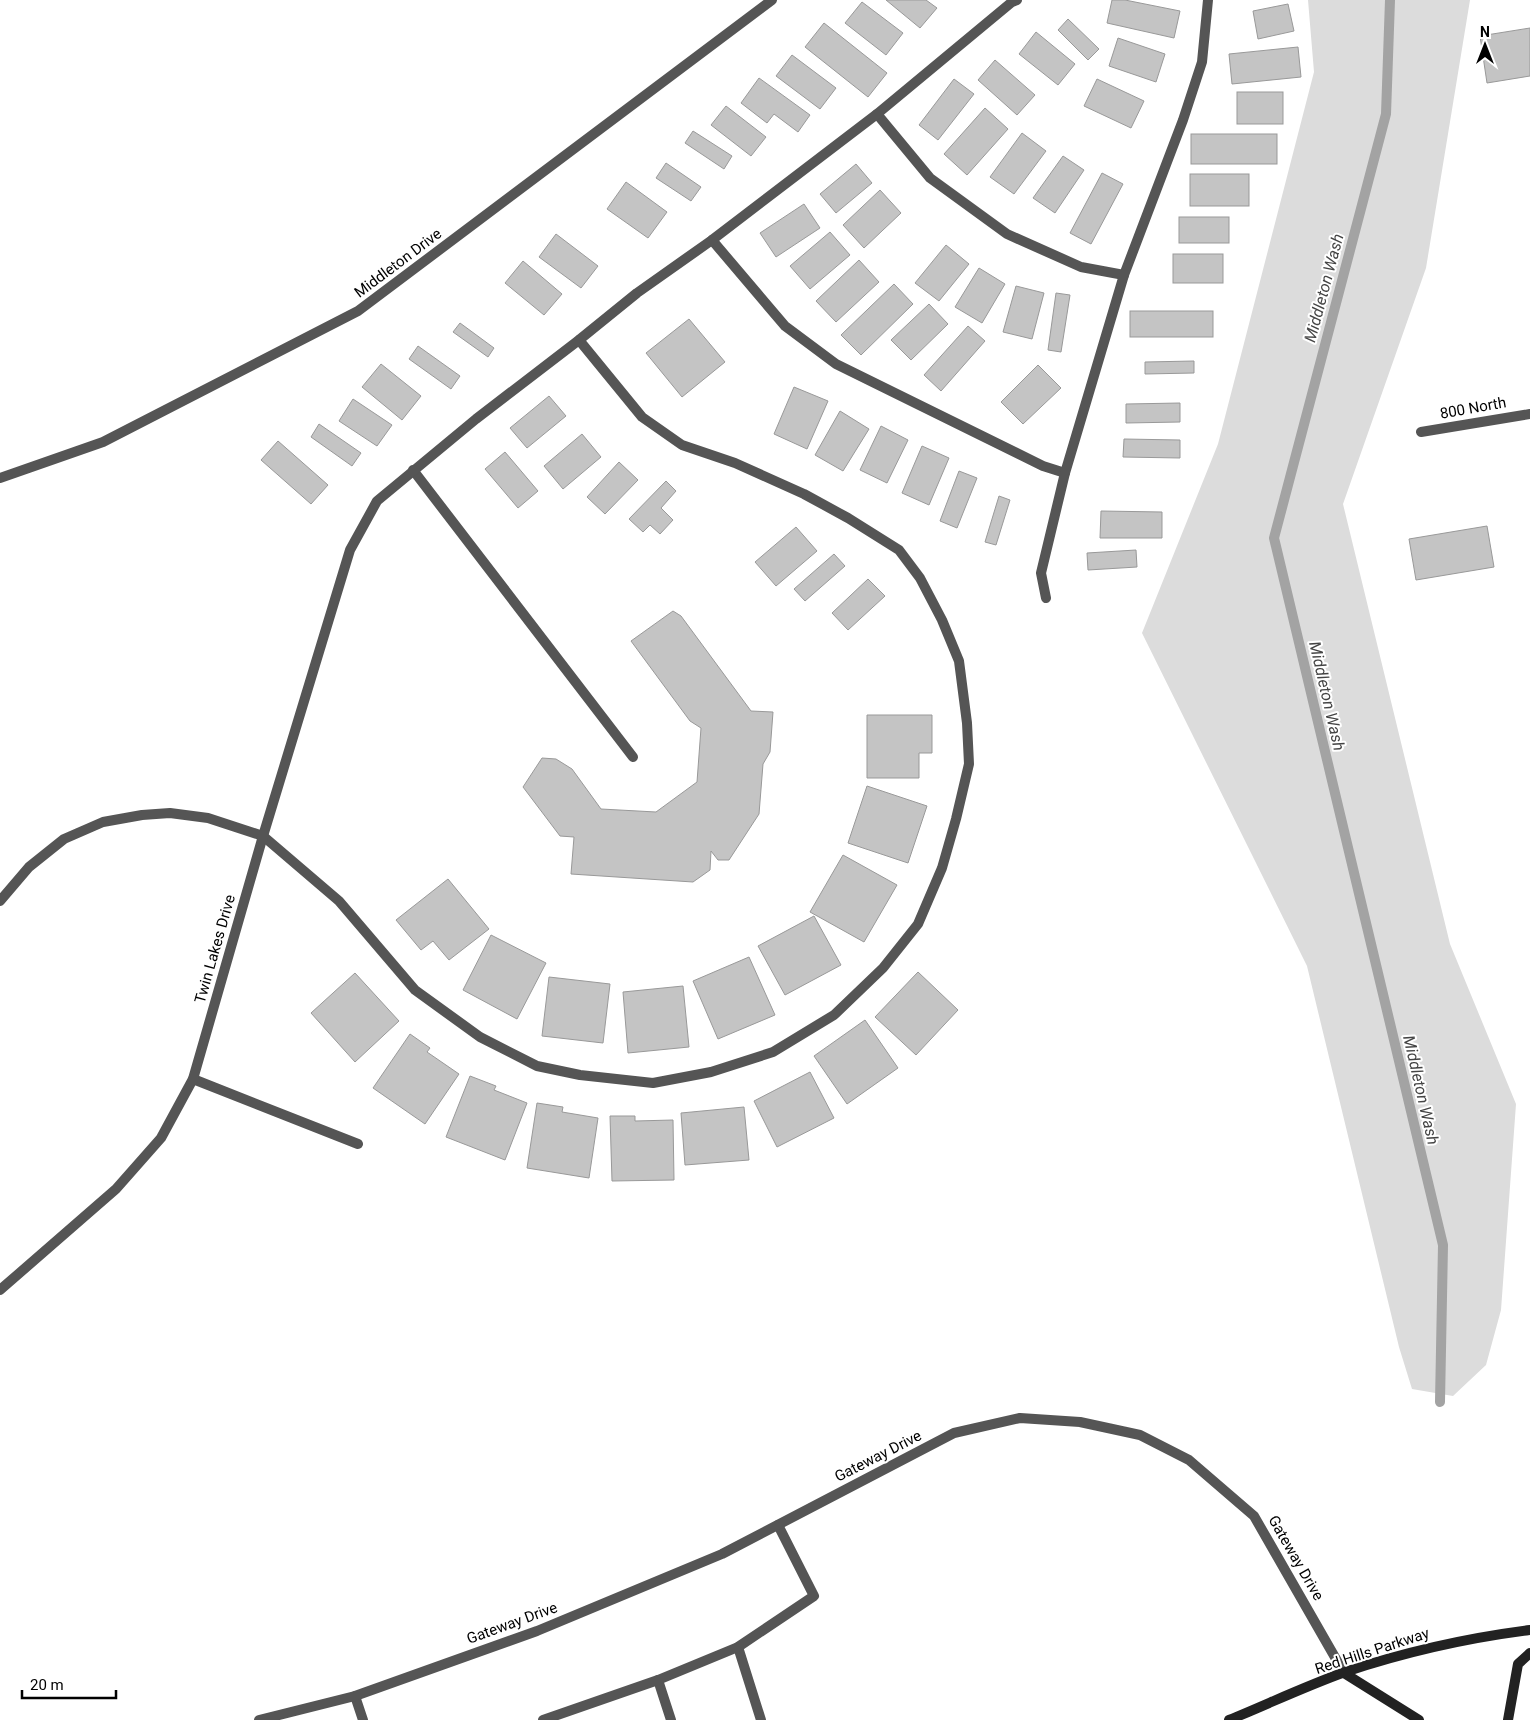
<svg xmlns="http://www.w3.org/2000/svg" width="1530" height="1720" font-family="Roboto,sans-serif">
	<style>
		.green { fill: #dcdcdc }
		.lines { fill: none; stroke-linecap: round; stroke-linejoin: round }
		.stream { stroke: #a3a3a3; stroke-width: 10 }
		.building { fill: #c4c4c4; stroke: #999 }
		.service { stroke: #555; stroke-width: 10 }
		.minor { stroke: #555; stroke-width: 10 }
		.secondary { stroke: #222; stroke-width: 10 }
		.labels { text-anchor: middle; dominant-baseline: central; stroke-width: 4; stroke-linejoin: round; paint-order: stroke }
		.street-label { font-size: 15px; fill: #000; stroke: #fff }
		.water-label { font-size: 16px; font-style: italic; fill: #444; stroke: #fff }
	</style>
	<rect width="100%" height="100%" fill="#fff"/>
	<polygon class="green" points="1308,0 1470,0 1426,268 1343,504 1450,944 1516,1104 1501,1310 1486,1365 1453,1396 1412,1389 1399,1347 1307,966 1142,633 1218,444 1314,72"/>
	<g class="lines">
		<polyline class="stream" points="1390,0 1386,114 1274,538 1443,1245 1440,1402"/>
	</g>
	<g class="building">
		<polygon points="886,0 926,0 937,8 920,28"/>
		<polygon points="1112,0 1125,0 1180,11 1174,38 1107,23"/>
		<polygon points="862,2 903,33 886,55 845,23"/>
		<polygon points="1288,4 1294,31 1258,39 1253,11"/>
		<polygon points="1068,19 1099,49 1088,60 1058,30"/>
		<polygon points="824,23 887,73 868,97 805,47"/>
		<polygon points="1530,28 1530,76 1487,83 1480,36"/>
		<polygon points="1036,32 1075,64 1058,85 1019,54"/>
		<polygon points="1118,38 1165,54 1156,82 1109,66"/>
		<polygon points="1298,47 1301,77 1232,84 1229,54"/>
		<polygon points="792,55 836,88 820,109 776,76"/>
		<polygon points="995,60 1035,95 1017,115 978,80"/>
		<polygon points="759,78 810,115 798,132 774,114 767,123 741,103"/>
		<polygon points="954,79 974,94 938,140 919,125"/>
		<polygon points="1097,79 1144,101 1131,128 1084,106"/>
		<rect x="1237" y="92" width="46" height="32"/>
		<polygon points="726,106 766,137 751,156 711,125"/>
		<polygon points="985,108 1008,129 967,175 944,154"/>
		<polygon points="693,131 732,156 724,169 685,143"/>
		<polygon points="1022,133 1046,151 1014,194 990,177"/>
		<rect x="1191" y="134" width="86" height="30"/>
		<polygon points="1063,156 1084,170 1055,213 1033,198"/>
		<polygon points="666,163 701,187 691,201 656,178"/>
		<polygon points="856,164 872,183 836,213 820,194"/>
		<polygon points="1102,173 1123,184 1091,244 1070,233"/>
		<rect x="1190" y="174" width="59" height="32"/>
		<polygon points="626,182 667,212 648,238 607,209"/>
		<polygon points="880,190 901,213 864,248 843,225"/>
		<polygon points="804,204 820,228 776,257 760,233"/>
		<rect x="1179" y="217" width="50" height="26"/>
		<polygon points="830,232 850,255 810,289 790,266"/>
		<polygon points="556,234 598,266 581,288 539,257"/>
		<polygon points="946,245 969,264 939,301 915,283"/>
		<rect x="1173" y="254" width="50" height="29"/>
		<polygon points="859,260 879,282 836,322 816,301"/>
		<polygon points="523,261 562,294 544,315 505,283"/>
		<polygon points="979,268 1005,284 982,323 955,307"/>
		<polygon points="894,284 913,304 861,355 841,335"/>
		<polygon points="1016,286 1044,293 1032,339 1003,332"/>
		<polygon points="1056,293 1070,295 1061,352 1048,350"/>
		<polygon points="929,304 948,324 911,360 891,340"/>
		<rect x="1130" y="311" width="83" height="26"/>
		<polygon points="689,319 725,362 682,397 646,353"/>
		<polygon points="460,323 494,348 488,357 453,332"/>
		<polygon points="968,326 985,341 941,391 924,375"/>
		<polygon points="418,346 460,376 451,389 409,359"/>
		<polygon points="1194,361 1194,373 1145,374 1145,362"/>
		<polygon points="381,364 421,396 402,420 362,387"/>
		<polygon points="1038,365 1061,388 1023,424 1001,402"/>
		<polygon points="794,387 828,401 807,449 774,434"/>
		<polygon points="549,396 566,416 527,448 510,428"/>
		<polygon points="353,399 392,425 377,446 339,421"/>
		<polygon points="1180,403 1180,422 1126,423 1126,404"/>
		<polygon points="840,411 869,429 843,471 815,455"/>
		<polygon points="319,424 361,453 352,466 311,437"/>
		<polygon points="881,426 908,440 887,483 860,470"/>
		<polygon points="582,434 601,457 563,489 544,466"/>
		<polygon points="1124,439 1180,440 1180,458 1123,457"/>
		<polygon points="278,441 328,485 311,504 261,460"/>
		<polygon points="922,446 949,458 929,505 902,493"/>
		<polygon points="505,452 538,491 518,508 485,469"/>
		<polygon points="619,462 638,480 605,514 587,497"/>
		<polygon points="959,471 977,478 957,528 940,521"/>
		<polygon points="666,481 676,491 661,508 673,520 660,534 650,525 643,532 629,519"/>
		<polygon points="999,496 1010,500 996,545 985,542"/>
		<polygon points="1101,511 1162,512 1162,538 1100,538"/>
		<polygon points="1487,526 1494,567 1416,580 1409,539"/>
		<polygon points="796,527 817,551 776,586 755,562"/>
		<polygon points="1136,550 1137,567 1088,570 1087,553"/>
		<polygon points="834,554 845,566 805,601 794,589"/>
		<polygon points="868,579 885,596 848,630 832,613"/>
		<polygon points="673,611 681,616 751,711 773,712 770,752 763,764 759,814 729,860 718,860 711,851 710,870 693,882 571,874 574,837 560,836 523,787 542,758 556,759 572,769 601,809 656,812 697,782 701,728 690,721 631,641"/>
		<polygon points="867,715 932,715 932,753 919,753 919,778 867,778"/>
		<polygon points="867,786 927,806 908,863 848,843"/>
		<polygon points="843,855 897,885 864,942 810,912"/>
		<polygon points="448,879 489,929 449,960 433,941 421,950 396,920"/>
		<polygon points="814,916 841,965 785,995 758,946"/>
		<polygon points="491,935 546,963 517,1019 463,990"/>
		<polygon points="749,957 775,1015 718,1039 693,981"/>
		<polygon points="918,972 958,1010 916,1055 875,1017"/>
		<polygon points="355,973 399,1021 355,1062 311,1013"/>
		<polygon points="549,977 610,984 603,1043 542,1036"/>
		<polygon points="683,986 689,1047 628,1053 623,992"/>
		<polygon points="865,1020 898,1068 847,1104 814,1056"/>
		<polygon points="410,1034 430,1048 427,1052 459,1074 425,1124 373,1088"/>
		<polygon points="810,1072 834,1118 777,1147 754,1101"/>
		<polygon points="470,1076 496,1086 494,1090 527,1103 505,1160 446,1137"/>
		<polygon points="537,1103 563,1107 562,1112 598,1118 589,1178 527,1168"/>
		<polygon points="744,1107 749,1160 685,1165 681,1113"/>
		<polygon points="610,1116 635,1116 635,1121 673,1120 674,1180 612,1181"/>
	</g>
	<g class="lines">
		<g class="service">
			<polyline points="193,1079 358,1144"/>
			<polyline points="738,1647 761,1720"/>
			<polyline points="658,1680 671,1720"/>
			<polyline points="355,1696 363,1720"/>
			<polyline points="543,1720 658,1680 738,1647 814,1596 778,1525"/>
		</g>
		<g class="minor">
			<polyline points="877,114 930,178 1007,234 1081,267 1124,275"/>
			<polyline points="712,240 785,326 836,364 1043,466 1065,473"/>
			<polyline points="1421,432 1530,414"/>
			<polyline points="413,470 633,757"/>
			<polyline points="0,478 103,442 358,311 772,0"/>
			<polyline points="1046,598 1041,573 1065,473 1124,275 1183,120 1202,62 1208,0"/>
			<polyline points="0,901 29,867 64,839 103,822 142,815 170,813 208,818 263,836 339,901 415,990 480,1037 537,1066 580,1075 653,1083 711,1072 773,1052 834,1015 883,968 918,924 942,868 956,819 969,764 967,723 959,661 942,620 920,578 899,550 848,518 804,494 735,463 682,445 642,417 579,340"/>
			<polyline points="0,1290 116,1189 161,1138 193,1079 263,836 350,550 377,501 476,419 579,340 637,293 712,240 877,114 1012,2 1017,0"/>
			<polyline points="259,1720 355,1696 537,1631 722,1554 954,1433 1020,1418 1080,1422 1140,1435 1189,1460 1254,1516 1344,1673"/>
		</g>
		<g class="secondary">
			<polyline points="1344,1673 1419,1720"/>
			<path d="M1229,1720C1268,1704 1306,1686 1345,1672C1405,1652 1467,1638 1530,1630"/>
			<polyline points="1508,1720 1518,1664 1530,1653"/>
		</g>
	</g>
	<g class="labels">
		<g class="street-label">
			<text transform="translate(398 263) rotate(-37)">Middleton Drive</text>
			<text transform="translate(1473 408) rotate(-10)">800 North</text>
			<text transform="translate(215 949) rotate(-74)">Twin Lakes Drive</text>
			<text transform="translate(878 1456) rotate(-27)">Gateway Drive</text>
			<text transform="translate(1296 1558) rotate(60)">Gateway Drive</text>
			<text transform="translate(512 1623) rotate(-20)">Gateway Drive</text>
			<text transform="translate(1372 1651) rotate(-18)">Red Hills Parkway</text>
		</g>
		<g class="water-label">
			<text transform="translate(1324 288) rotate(-75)">Middleton Wash</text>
			<text transform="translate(1327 696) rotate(77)">Middleton Wash</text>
			<text transform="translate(1421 1090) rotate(77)">Middleton Wash</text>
		</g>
	</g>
	<g transform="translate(1485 45)" stroke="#ffffff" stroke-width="4" paint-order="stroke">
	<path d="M0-4L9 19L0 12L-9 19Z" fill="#000000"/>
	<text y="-8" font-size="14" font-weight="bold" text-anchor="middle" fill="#000000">N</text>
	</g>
	<path d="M22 1690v8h94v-8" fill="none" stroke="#000000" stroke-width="2.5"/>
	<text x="30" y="1690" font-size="15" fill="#000000" stroke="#ffffff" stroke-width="4" paint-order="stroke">20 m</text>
</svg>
